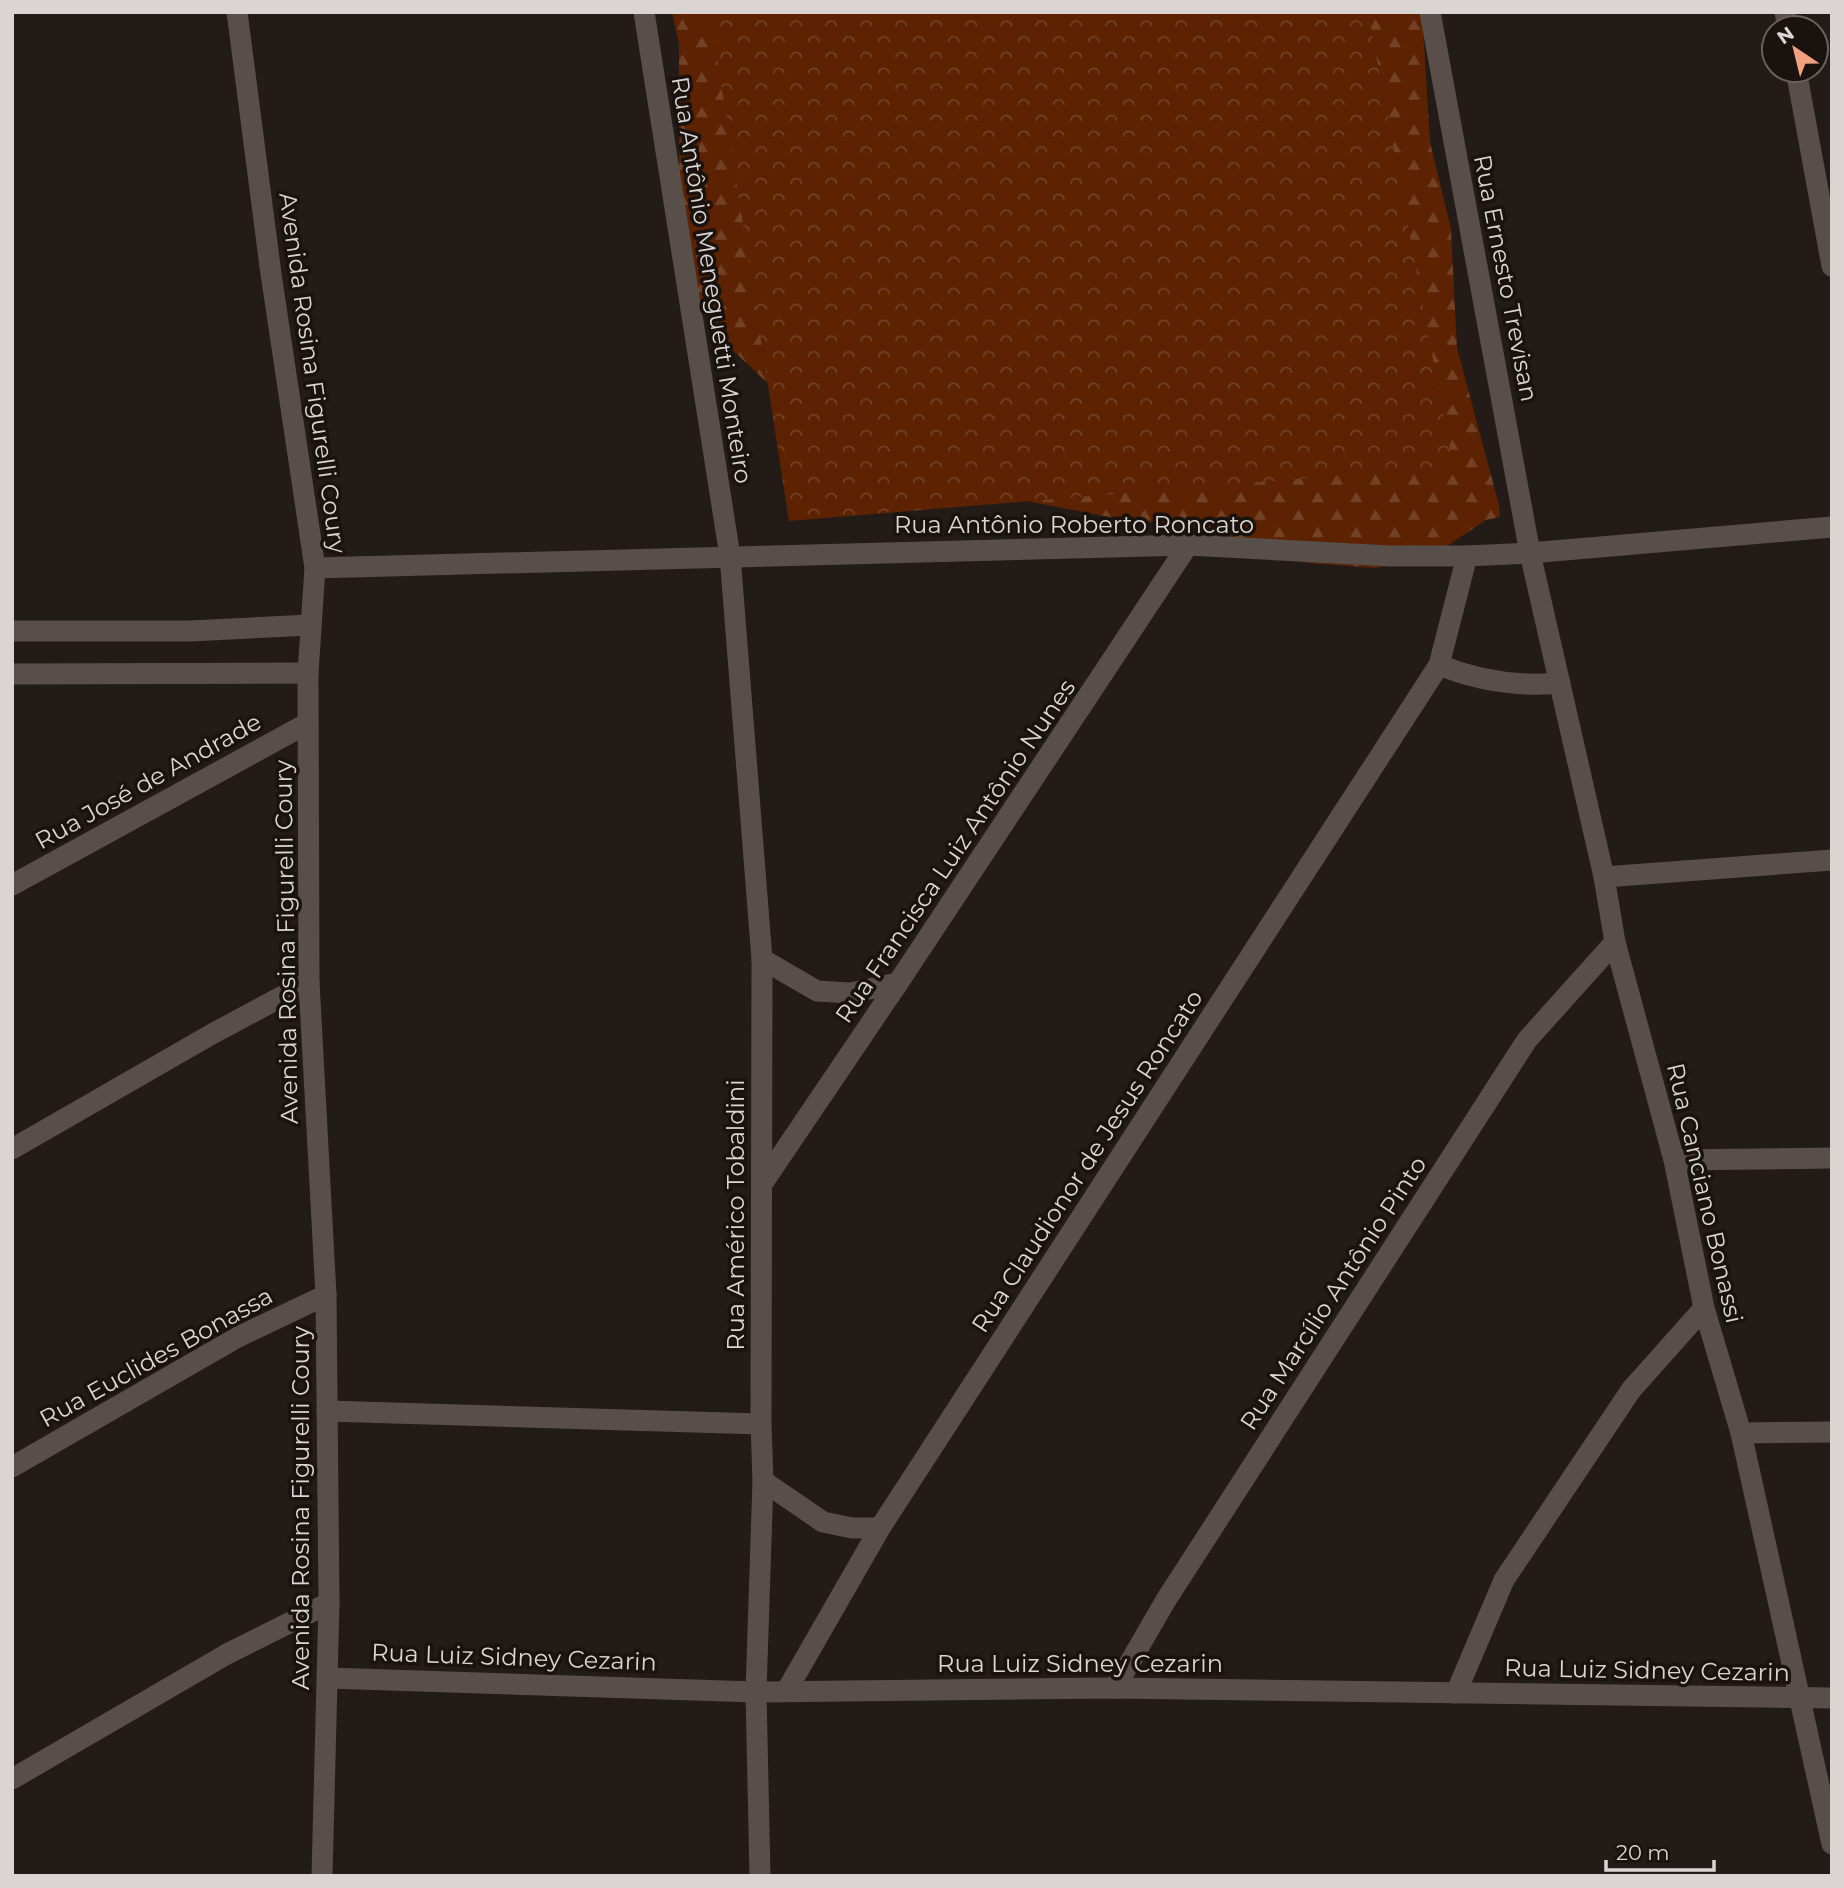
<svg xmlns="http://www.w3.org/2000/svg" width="1844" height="1888" font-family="Montserrat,sans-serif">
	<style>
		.forest { fill: url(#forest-firs) }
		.park { fill: url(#park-crowns) }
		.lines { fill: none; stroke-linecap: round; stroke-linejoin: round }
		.minor { stroke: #584f4a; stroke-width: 21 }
		.tertiary { stroke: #584f4a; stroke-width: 21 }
		.labels { text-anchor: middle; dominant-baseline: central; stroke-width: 7; stroke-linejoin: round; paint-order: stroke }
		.street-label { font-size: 24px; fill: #dad5d2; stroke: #1a120f }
	</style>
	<defs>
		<pattern id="forest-firs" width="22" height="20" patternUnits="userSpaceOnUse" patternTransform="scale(1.75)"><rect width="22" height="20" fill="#5c2202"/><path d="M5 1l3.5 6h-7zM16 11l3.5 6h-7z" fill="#734126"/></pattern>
		<pattern id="park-crowns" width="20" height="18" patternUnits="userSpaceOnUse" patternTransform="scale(1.75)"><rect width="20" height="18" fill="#5c2202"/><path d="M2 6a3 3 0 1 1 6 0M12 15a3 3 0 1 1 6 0" fill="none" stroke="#734126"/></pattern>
	</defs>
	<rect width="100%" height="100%" fill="#231b18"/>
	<polygon class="forest" points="672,12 1422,12 1430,142 1451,229 1457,348 1499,505 1500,517 1486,520 1432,556 1376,568 1308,563 1249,551 1192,525 1124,520 991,494 776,391 722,340 687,274 679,219 679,45"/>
	<polygon class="park" points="710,12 1368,12 1453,466 789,521"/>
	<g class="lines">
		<g class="minor">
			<polyline points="644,12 730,556 762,959 761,1424 763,1481 756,1692 760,1876"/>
			<polyline points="1430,12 1530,553 1604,877 1615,942 1674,1160 1704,1308 1741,1433 1832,1844"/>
			<polyline points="315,568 1188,545 1390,556 1467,556 1530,553 1832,527"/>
			<polyline points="12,631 190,631 310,625"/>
			<path d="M1439,665C1479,681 1518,687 1560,683"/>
			<polyline points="12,674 308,673"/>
			<polyline points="1604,877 1832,860"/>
			<polyline points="12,885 308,723"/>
			<polyline points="762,959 817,991 850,993 898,983"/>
			<polyline points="12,1149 212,1034 309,982"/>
			<polyline points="1674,1160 1832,1158"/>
			<polyline points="762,1184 898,983 1188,545"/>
			<polyline points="327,1411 761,1424"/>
			<polyline points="1741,1433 1832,1432"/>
			<polyline points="12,1467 238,1337 326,1295"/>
			<polyline points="763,1481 823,1522 852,1528 880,1528"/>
			<polyline points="328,1678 756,1692 1115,1688 1832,1698"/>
			<polyline points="1115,1688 1166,1600 1527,1040 1615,942"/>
			<polyline points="787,1690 880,1528 1439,665 1467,556"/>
			<polyline points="1456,1693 1504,1580 1631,1390 1704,1308"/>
			<polyline points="12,1779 227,1654 329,1603"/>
		</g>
		<g class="tertiary">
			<polyline points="237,12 271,274 315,568 308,673 309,982 326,1295 329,1603 322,1876"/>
			<polyline points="1785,12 1788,28"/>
			<polyline points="1796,70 1832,266"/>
		</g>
	</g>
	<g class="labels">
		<g class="street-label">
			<text transform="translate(1506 278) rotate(79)">Rua Ernesto Trevisan</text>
			<text transform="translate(712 280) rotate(81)">Rua Antônio Meneguetti Monteiro</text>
			<text transform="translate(313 373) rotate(82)">Avenida Rosina Figurelli Coury</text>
			<text x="1074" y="524">Rua Antônio Roberto Roncato</text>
			<text transform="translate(148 781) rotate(-29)">Rua José de Andrade</text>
			<text transform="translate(955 851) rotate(-56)">Rua Francisca Luiz Antônio Nunes</text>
			<text transform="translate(286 942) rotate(-91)">Avenida Rosina Figurelli Coury</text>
			<text transform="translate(1087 1161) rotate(-57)">Rua Claudionor de Jesus Roncato</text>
			<text transform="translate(1705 1193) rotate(77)">Rua Canciano Bonassi</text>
			<text transform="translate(735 1215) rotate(-90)">Rua Américo Tobaldini</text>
			<text transform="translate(1333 1293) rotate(-57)">Rua Marcílio Antônio Pinto</text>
			<text transform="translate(156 1357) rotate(-29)">Rua Euclides Bonassa</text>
			<text transform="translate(300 1508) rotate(-90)">Avenida Rosina Figurelli Coury</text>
			<text transform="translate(514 1657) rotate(2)">Rua Luiz Sidney Cezarin</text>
			<text x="1080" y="1663">Rua Luiz Sidney Cezarin</text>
			<text transform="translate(1647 1670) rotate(1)">Rua Luiz Sidney Cezarin</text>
		</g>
	</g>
	<rect width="1844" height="1888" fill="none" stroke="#dad5d2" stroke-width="28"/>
	<g transform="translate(1795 49) rotate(325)"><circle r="33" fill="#1a120f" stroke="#67605d" stroke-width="2"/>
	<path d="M0-5L12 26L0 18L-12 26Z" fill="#f1a17d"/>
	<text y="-10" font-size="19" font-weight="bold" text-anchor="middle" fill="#dad5d2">N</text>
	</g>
	<path d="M1606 1860v10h108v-10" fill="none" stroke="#dad5d2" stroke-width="3.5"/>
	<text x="1616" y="1860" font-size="21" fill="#dad5d2" stroke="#1a120f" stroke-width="5" paint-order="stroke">20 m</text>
</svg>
